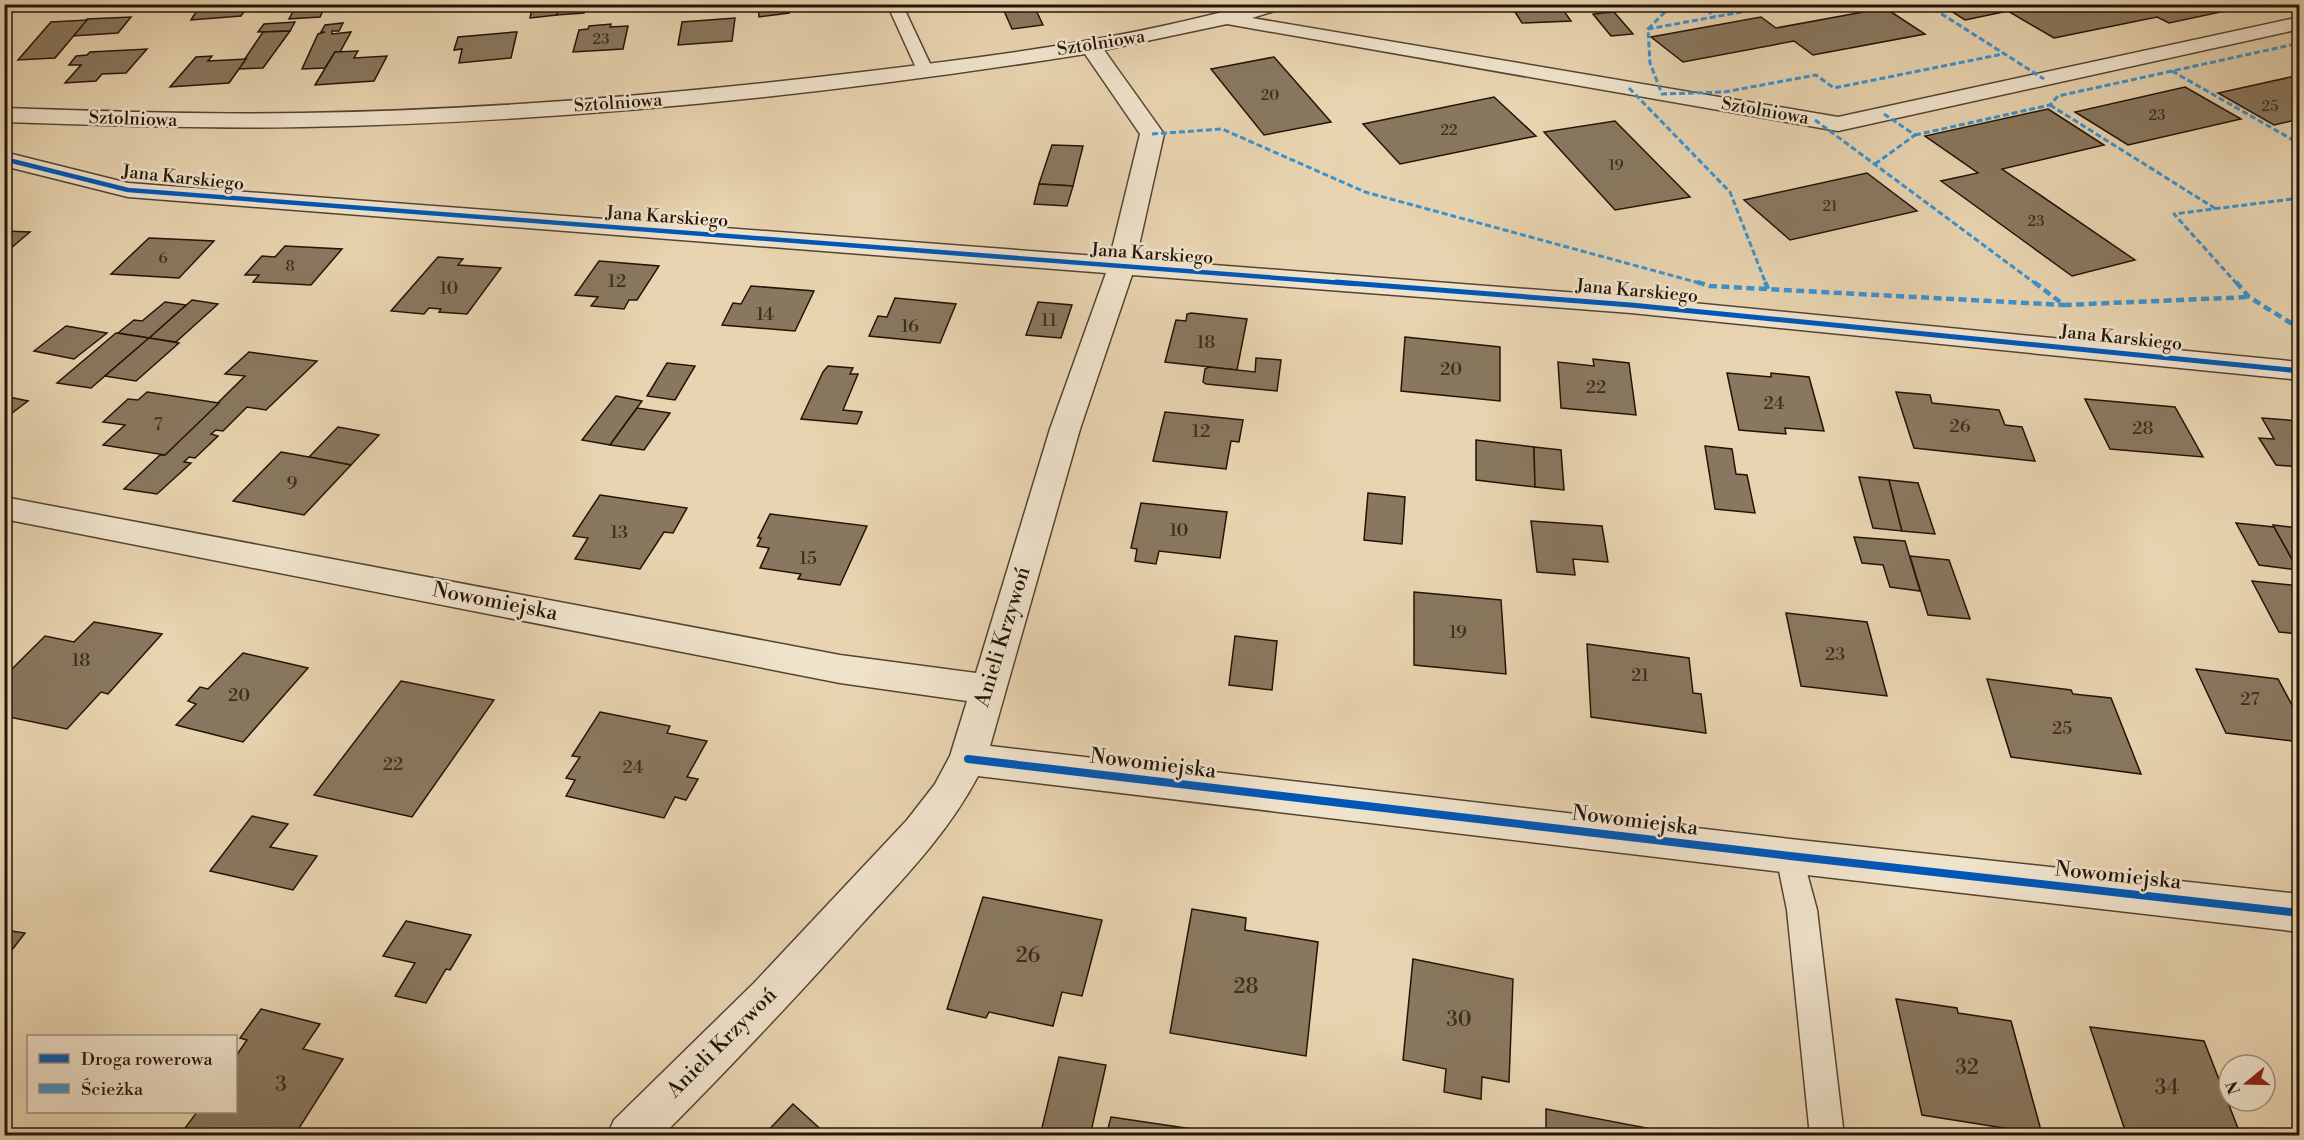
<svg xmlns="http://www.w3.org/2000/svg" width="2304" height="1140" font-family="'Libre Bodoni',serif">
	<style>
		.building { fill: #89785f; stroke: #221408; stroke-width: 1.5 }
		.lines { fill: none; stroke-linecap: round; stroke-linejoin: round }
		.service-casing { stroke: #544432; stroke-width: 3 }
		.minor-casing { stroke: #544432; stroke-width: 3 }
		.service { fill: #f0e3cc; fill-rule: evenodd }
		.minor { fill: #f0e3cc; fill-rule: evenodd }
		.quiet-far1 { stroke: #3b93d1; stroke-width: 3; stroke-dasharray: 6 3; stroke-linecap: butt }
		.quiet { stroke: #3b93d1; stroke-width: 4.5; stroke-dasharray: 8 4.5; stroke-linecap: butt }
		.cycleway-far2-casing { stroke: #f0e3cc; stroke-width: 8 }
		.cycleway-far1-casing { stroke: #f0e3cc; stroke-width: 9 }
		.cycleway-casing { stroke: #f0e3cc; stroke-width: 11 }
		.cycleway-far2 { stroke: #0057b8; stroke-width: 4.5 }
		.cycleway-far1 { stroke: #0057b8; stroke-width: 5 }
		.cycleway { stroke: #0057b8; stroke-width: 8 }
		.labels { text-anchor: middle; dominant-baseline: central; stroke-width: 5; stroke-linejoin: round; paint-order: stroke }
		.far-number-label { font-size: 15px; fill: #3c2d1e }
		.far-street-label { font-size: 18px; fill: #221408; stroke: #f0e3cc }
		.number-label { font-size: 18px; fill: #3c2d1e }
		.street-label { font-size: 21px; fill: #221408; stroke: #f0e3cc }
		.near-number-label { font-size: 21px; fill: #3c2d1e }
	</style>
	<rect width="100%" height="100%" fill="#e8d4b0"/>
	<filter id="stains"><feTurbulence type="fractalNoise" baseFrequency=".00333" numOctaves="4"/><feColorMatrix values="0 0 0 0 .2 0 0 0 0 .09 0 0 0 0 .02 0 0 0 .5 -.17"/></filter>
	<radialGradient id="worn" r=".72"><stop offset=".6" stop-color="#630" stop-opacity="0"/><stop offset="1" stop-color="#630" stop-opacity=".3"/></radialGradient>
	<g class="building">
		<polygon points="201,4 249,4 241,16 191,20"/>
		<polygon points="297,4 326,4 320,17 289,19"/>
		<polygon points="533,4 560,4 557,15 530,18"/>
		<polygon points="560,4 585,4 584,13 557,15"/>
		<polygon points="758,4 788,4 789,13 759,17"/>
		<polygon points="1001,4 1033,4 1043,25 1012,29"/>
		<polygon points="1510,4 1559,4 1571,21 1522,23"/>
		<polygon points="1940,4 2008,4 2016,9 2040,4 2258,4 2169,23 2157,17 2054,38 2008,11 1965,20"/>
		<polygon points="1885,8 1925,34 1813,55 1794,41 1683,62 1651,37 1761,17 1776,28"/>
		<polygon points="1614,12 1633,34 1611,36 1593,14"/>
		<polygon points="131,17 118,33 73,36 87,19"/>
		<polygon points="735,18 732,41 678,45 682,22"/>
		<polygon points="87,20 55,58 18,60 51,22"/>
		<polygon points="295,22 290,31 258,32 264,24"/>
		<polygon points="343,23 339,31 332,31 332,34 351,32 340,52 335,52 325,68 302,69 318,34 325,32 321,32 325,25"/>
		<polygon points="611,24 610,27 628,26 623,49 573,52 579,30 588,29 589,26"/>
		<polygon points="290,31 263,68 238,69 263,32"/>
		<polygon points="515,32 517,32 511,58 459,63 462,49 454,50 458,37"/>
		<polygon points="147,49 126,73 102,74 96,81 65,83 81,65 69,65 76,56 87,55 90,52"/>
		<polygon points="358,51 354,58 387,56 374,81 315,85 335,52"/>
		<polygon points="212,56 208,61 246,59 229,83 170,87 196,57"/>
		<polygon points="1274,57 1331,122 1264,135 1211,69"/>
		<polygon points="2300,75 2300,119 2274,125 2218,93"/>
		<polygon points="2185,87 2241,119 2128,145 2075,112"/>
		<polygon points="1494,97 1536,136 1400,164 1363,124"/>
		<polygon points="2048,109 2104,145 2002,169 2135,260 2072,276 1941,181 1978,173 1925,136"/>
		<polygon points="1615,121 1690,197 1615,210 1544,132"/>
		<polygon points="1052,145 1083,146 1073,186 1039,184"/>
		<polygon points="1867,173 1917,211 1790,240 1744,200"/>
		<polygon points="1039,184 1073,186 1067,206 1034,204"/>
		<polygon points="4,231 30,232 4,254"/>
		<polygon points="149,238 214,241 179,278 111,274"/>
		<polygon points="285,246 342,249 311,285 253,282 259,275 245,275 262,256 275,257"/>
		<polygon points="438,257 463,259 458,265 501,268 467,314 439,312 441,309 429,308 424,314 391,311"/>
		<polygon points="599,261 659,266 637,300 629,300 624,309 591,306 598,297 575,295"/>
		<polygon points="751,286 814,291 795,331 722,325 733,303 741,304"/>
		<polygon points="895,298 956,304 940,343 869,336 878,316 887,317"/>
		<polygon points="192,300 218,304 176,342 149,338"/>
		<polygon points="165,302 186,305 149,338 118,333 134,320 142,321"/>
		<polygon points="1038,302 1072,305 1061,338 1026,335"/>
		<polygon points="1191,313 1247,319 1237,370 1165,362 1176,320 1186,321 1187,314"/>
		<polygon points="66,326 107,333 74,359 34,351"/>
		<polygon points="116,333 149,338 91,388 57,383"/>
		<polygon points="1405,337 1500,347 1500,401 1401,391"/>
		<polygon points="149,338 179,343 136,381 105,376"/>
		<polygon points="249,352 317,361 266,410 247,407 223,431 216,430 211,434 218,436 195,458 189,457 184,462 191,463 157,494 124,489 160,455 165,455 245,376 225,374"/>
		<polygon points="1256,358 1281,360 1277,391 1206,384 1203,382 1205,369 1209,367 1255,372"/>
		<polygon points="1593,359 1629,363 1636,415 1561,408 1558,362 1594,366"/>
		<polygon points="667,363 695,366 675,400 647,396"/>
		<polygon points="828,366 853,368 850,374 858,374 843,410 862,412 857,424 801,419 823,372"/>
		<polygon points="1727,373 1771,377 1771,373 1809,377 1824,431 1785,428 1786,434 1739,430"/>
		<polygon points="147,392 219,403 165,455 103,445 125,425 103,422 128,399 138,400"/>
		<polygon points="1896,392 1930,395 1932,403 1999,410 2005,425 2022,427 2035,461 1914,448"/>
		<polygon points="4,396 28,401 4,419"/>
		<polygon points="616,396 642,401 610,445 582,440"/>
		<polygon points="2085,399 2175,407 2203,457 2110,449"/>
		<polygon points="637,408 670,413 644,450 610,445"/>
		<polygon points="1165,412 1243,420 1239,442 1231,441 1226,469 1153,461"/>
		<polygon points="2262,418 2300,421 2300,467 2276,465 2259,438 2274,439"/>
		<polygon points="338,427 365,432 379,435 351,465 309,457"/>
		<polygon points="1476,440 1534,447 1535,487 1476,480"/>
		<polygon points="1705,446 1732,449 1736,474 1747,475 1755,513 1715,509"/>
		<polygon points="1534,447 1561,450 1564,490 1535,487"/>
		<polygon points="281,452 309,457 351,465 304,515 233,501"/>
		<polygon points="1859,477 1889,480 1902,531 1873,528"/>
		<polygon points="1889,480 1918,483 1935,534 1902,531"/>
		<polygon points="1368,493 1405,497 1402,544 1364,540"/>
		<polygon points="600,495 687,508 673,533 664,532 640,569 575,559 588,538 573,536"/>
		<polygon points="1141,503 1227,512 1220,558 1159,551 1156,564 1135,561 1137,549 1131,548"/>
		<polygon points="770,514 867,526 840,585 798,579 801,574 760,568 769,548 757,546 761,538 758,538"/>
		<polygon points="1531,521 1602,526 1608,562 1573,559 1575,575 1537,572"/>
		<polygon points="2236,523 2274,527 2298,570 2259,565"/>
		<polygon points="2273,525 2300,528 2300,570 2298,570"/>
		<polygon points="1854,537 1905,541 1920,591 1890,587 1883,565 1862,563"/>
		<polygon points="1910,556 1949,560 1970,619 1928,615"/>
		<polygon points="2252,581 2300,586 2300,634 2279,632"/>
		<polygon points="1414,592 1501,600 1506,674 1414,665"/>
		<polygon points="1786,613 1867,622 1887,696 1801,686"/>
		<polygon points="94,622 162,634 108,694 101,692 67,729 4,716 4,677 45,636 74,642"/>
		<polygon points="1235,636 1277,641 1272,690 1229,685"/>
		<polygon points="1587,644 1689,658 1693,693 1701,694 1706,733 1591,717"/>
		<polygon points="243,653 308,668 243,742 176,725 196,704 188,701 200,687 208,689"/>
		<polygon points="2196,669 2278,679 2300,720 2300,742 2226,733"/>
		<polygon points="1987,679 2071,690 2073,694 2111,698 2141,774 2011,757"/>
		<polygon points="401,681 494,700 412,817 314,795"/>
		<polygon points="600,712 670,726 667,733 707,741 687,777 698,779 686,800 675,797 664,818 566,796 575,780 566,778 580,757 572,756"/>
		<polygon points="252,816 288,824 270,847 317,856 293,890 210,871"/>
		<polygon points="983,897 1102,920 1082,996 1062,992 1053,1026 989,1012 986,1018 947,1009"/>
		<polygon points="1192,909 1246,918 1245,930 1318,942 1306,1056 1170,1033"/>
		<polygon points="406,921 471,935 450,970 446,969 426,1003 395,996 415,963 383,956"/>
		<polygon points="4,930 25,933 4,960"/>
		<polygon points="1413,959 1513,979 1509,1082 1482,1077 1481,1099 1444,1092 1446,1069 1403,1060"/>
		<polygon points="1896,999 1957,1008 1958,1013 2011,1021 2042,1134 1922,1115"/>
		<polygon points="261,1009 320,1024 303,1049 343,1059 294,1136 180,1135 197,1112 236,1112 236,1056 247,1040 240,1038"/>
		<polygon points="2090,1027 2204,1041 2241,1136 2127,1136"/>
		<polygon points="1059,1057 1106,1065 1090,1136 1040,1136"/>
		<polygon points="793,1104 828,1136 763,1136"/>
		<polygon points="1546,1109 1647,1128 1647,1136 1546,1136"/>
		<polygon points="1111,1117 1192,1129 1191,1136 1106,1136"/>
	</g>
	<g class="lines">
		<g class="service-casing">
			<g id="service">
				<polygon points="887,4 902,4 933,70 931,73 919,73 917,70"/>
				<polygon points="1790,843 1800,847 1817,910 1844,1136 1810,1136 1787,910 1776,856 1780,847"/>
			</g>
		</g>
		<g class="minor-casing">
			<path id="minor" d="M1252,4H1287L1284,8L1252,18L1838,117L2300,17V29L1838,131L1227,24L1104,50L1164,134L1136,259L1631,297L2300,362V380L1631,313L1132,275L1080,429L990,746L1790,839L2300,894V932L1790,873L978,776C948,833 904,878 860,926C796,998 730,1067 662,1136H607L614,1120L754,983L907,820L935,784L950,756L967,701L840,683L4,519V497L840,655L976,673L1050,429L1106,273L128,197L4,166V152L128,183L1110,257L1140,134L1085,54C827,95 565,122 304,127C204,129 104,125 4,122V108C103,111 202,115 301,113C489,110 676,94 862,72C994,56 1124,40 1252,4Z"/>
		</g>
		<use href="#service" class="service"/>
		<use href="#minor" class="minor"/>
		<g class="quiet-far1">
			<polyline points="1700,4 1715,17"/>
			<polyline points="1849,4 1823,9 1774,6 1648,29 1650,63 1662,94 1724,92 1816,75 1834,88 2003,54"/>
			<polyline points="1926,4 2044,79"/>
			<polyline points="1648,29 1673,4"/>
			<polyline points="2172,71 2300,144"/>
			<polyline points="1629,88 1730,192 1766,284"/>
			<polyline points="2050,105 2216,209"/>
			<polyline points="1815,120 2036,284"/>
			<polyline points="1152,134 1222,129 1365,192 1703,284"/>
			<polyline points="1915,135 2050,105 2058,96 2300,43"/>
			<polyline points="1875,164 1915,135 1884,114"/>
			<polyline points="2237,284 2174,214 2300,198"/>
		</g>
		<g class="quiet">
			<polyline points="1697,282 1710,286 2064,305"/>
			<polyline points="1765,282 1768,289"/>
			<polyline points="2034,282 2064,305 2249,297"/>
			<polyline points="2236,282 2249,297 2294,325 2300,333"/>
		</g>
		<g class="cycleway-far2-casing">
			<polyline id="cycleway-far2" points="4,159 128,190 1356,284"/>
		</g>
		<g class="cycleway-far1-casing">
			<polyline id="cycleway-far1" points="1336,282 1631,305 2300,371"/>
		</g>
		<g class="cycleway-casing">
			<polyline id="cycleway" points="968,759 1790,856 2300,913"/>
		</g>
		<use href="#cycleway-far2" class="cycleway-far2"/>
		<use href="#cycleway-far1" class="cycleway-far1"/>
		<use href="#cycleway" class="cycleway"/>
	</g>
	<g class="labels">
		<g class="far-number-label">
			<text x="601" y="39">23</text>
			<text x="1270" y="95">20</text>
			<text x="2270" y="106">25</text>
			<text x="2157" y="115">23</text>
			<text x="1449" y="130">22</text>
			<text x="1616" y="165">19</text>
			<text x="1830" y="206">21</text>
			<text x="2036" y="221">23</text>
			<text x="163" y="258">6</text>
			<text x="290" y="266">8</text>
		</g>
		<g class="far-street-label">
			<text transform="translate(1101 43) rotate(-9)">Sztolniowa</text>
			<text transform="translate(618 103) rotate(-4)">Sztolniowa</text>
			<text transform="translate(1765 111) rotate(10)">Sztolniowa</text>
			<text transform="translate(133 119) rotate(2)">Sztolniowa</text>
			<text transform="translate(183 178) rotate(6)">Jana Karskiego</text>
			<text transform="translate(667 217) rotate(4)">Jana Karskiego</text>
			<text transform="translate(1152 254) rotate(4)">Jana Karskiego</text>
			<text transform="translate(1637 291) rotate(5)">Jana Karskiego</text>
			<text transform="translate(2121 338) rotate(6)">Jana Karskiego</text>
		</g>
		<g class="number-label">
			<text x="617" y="281">12</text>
			<text x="449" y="288">10</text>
			<text x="765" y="314">14</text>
			<text x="1049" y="320">11</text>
			<text x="910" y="326">16</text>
			<text x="1206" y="342">18</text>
			<text x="1451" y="369">20</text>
			<text x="1596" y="387">22</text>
			<text x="1774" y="403">24</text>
			<text x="158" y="424">7</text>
			<text x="1960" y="426">26</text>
			<text x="2143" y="428">28</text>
			<text x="1201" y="431">12</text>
			<text x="292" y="483">9</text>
			<text x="1179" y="530">10</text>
			<text x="619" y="532">13</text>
			<text x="808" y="558">15</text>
			<text x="1458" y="632">19</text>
			<text x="1835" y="654">23</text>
			<text x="81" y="660">18</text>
			<text x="1640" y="675">21</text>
			<text x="239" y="695">20</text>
			<text x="2250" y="699">27</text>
			<text x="2062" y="728">25</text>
			<text x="393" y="764">22</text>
			<text x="633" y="767">24</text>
		</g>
		<g class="street-label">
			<text transform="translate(495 602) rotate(11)">Nowomiejska</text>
			<text transform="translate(1003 637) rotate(-73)">Anieli Krzywoń</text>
			<text transform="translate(1153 764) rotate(7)">Nowomiejska</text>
			<text transform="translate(1635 821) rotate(7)">Nowomiejska</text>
			<text transform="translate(2118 876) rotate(6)">Nowomiejska</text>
			<text transform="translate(722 1043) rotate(-45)">Anieli Krzywoń</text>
		</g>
		<g class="near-number-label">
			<text x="1028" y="956">26</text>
			<text x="1246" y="987">28</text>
			<text x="1459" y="1020">30</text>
			<text x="1967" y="1068">32</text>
			<text x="281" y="1085">3</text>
			<text x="2167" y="1088">34</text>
		</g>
	</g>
	<rect width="2304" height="1140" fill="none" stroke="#e8d4b0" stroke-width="24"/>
	<rect x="6" y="6" width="2292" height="1128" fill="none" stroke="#221408" stroke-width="3"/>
	<rect x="12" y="12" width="2280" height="1116" fill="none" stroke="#221408" stroke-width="1.5"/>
	<rect x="27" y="1035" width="210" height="78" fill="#f0e3cc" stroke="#9e907e" stroke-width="1.5"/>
	<rect x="39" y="1054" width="30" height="9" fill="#0057b8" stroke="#9e907e" stroke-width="1.5"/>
	<text x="81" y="1065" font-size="18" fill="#221408">Droga rowerowa</text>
	<rect x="39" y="1084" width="30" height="9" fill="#3b93d1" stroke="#9e907e" stroke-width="1.5"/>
	<text x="81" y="1095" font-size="18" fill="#221408">Ścieżka</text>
	<g transform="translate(2247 1083) rotate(251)"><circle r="28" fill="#f0e3cc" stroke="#9e907e" stroke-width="1.5"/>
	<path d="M0-4.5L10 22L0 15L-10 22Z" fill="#8f2418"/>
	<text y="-9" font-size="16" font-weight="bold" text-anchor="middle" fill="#221408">N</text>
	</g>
	<rect width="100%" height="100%" filter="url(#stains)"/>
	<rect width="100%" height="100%" fill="url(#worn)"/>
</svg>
